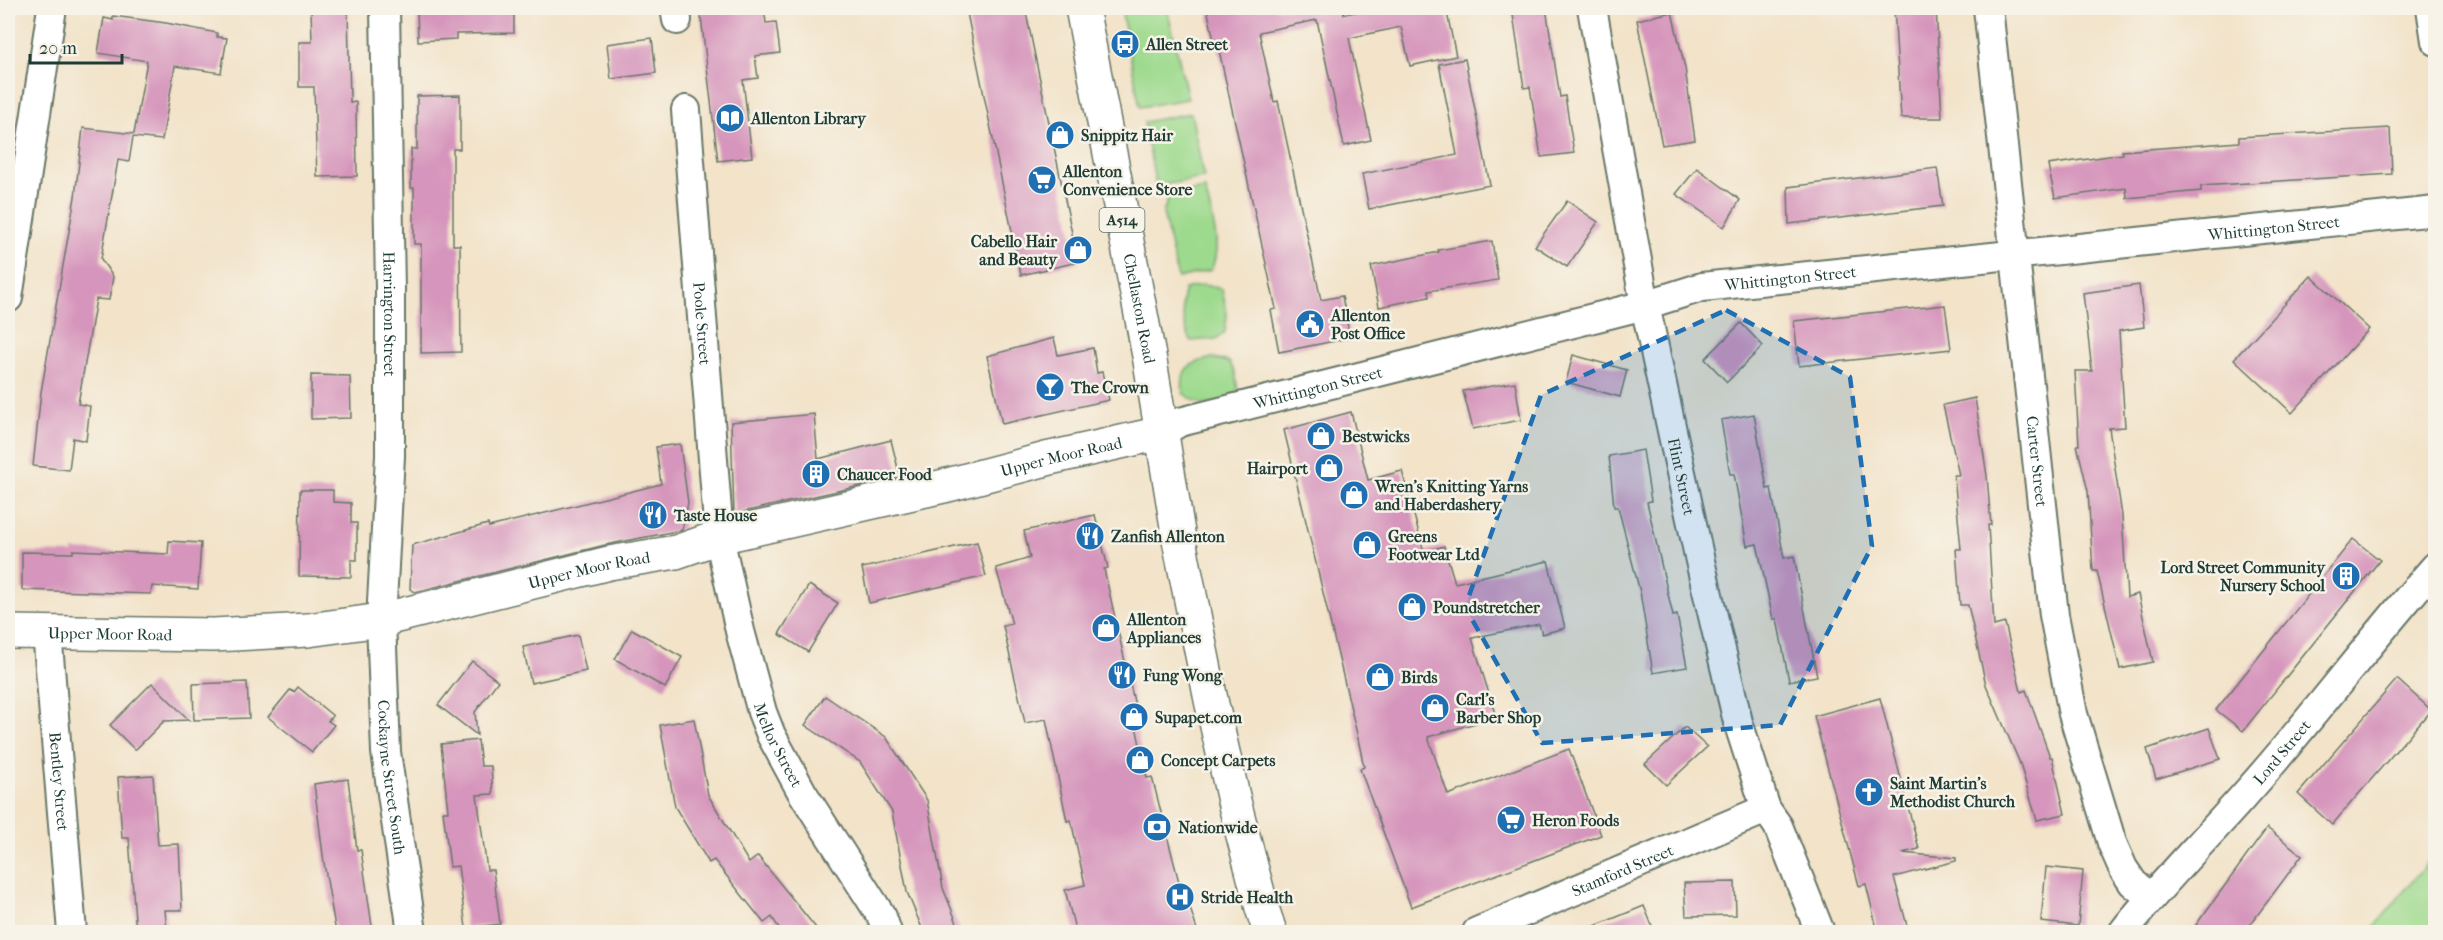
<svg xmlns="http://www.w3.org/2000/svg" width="2443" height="940" font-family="'IM FELL French Canon',serif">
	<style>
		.green { fill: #9eda8e; stroke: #5e8c61; stroke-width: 1.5 }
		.building { fill: #d695bc }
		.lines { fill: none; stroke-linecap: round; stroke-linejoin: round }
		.minor-casing { stroke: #697768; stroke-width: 32 }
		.tertiary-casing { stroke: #697768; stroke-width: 36 }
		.primary-casing { stroke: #697768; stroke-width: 36 }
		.minor { stroke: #fff; stroke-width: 28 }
		.tertiary { stroke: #fff; stroke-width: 33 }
		.primary { stroke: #fff; stroke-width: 33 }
		.marked { fill: #1f6fb2; fill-opacity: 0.2; stroke: #1f6fb2; stroke-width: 4.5; stroke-dasharray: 12 8; stroke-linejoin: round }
		.labels { text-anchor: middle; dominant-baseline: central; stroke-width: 5; stroke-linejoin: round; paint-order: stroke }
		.shield { fill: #f7f3e8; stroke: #60746a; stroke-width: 1.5 }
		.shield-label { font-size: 15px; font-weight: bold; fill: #1f3d34 }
		.poi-label { font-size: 16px; font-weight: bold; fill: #1f3d34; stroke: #f7f3e8; text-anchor: start }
		.street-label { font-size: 16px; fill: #1f3d34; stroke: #f7f3e8 }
	</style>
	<rect width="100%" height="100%" fill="#f7f3e8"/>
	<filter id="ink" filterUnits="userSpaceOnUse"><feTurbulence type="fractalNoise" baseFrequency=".0167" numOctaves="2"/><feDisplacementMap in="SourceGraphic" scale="12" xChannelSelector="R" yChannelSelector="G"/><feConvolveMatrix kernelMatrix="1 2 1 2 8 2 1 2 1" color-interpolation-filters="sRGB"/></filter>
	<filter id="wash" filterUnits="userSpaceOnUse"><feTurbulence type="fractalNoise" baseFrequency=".008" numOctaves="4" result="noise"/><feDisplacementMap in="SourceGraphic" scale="24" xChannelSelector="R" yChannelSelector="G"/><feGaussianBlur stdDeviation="1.35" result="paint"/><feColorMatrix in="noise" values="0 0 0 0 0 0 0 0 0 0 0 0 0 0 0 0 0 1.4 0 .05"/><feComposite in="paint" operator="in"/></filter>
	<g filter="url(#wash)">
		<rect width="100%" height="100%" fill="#f2e3c9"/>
		<g class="green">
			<polygon points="1121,8 1167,8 1188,99 1140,107"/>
			<polygon points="1191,113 1204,178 1156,186 1144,122"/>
			<path d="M1205,189C1211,215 1223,245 1211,270L1178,278L1163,213L1169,196Z"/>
			<path d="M1203,285L1222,289L1227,315L1225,332L1216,339L1191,341C1184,327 1179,303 1185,289Z"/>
			<path d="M1212,358L1229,362L1235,372L1238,390L1232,399C1207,406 1204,409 1183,393C1180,366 1189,364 1212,358Z"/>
			<polygon points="2435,854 2435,932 2370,932"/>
		</g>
		<g id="blocks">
			<g class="building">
				<polygon points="311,8 348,8 350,103 356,102 357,176 317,177 314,87 299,87 299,42 312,42"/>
				<polygon points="417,8 514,8 514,33 456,34 456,39 418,41"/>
				<polygon points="700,8 764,8 766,23 776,22 780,53 755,56 758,78 743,80 752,157 718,161"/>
				<polygon points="966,8 1025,8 1078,262 1021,275"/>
				<polygon points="1207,8 1343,8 1344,14 1376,8 1446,8 1456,56 1410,66 1401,27 1349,38 1371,140 1344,146 1317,20 1259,32 1274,102 1278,101 1321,300 1342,296 1350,338 1279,352 1271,310 1276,309 1217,41 1214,41"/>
				<polygon points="1512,8 1546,8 1560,97 1565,96 1574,153 1541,157 1530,87 1524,88"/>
				<polygon points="1894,8 1936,8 1942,118 1901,118"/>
				<polygon points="1672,12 1685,68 1695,140 1662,145 1637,20"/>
				<polygon points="113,16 166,23 217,33 217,37 227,38 221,73 175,66 162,140 133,137 129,162 118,160 101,259 113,277 109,300 96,299 78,404 90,406 86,441 73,438 69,470 33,466 41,392 75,197 83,128 134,134 147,61 98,53 104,18 113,20"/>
				<polygon points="652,38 656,73 611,79 607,44"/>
				<polygon points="1465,59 1490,185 1369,209 1362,174 1457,155 1439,64"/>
				<polygon points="460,95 460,149 453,149 453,245 460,245 461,352 421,353 421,244 414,244 414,188 411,188 411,149 417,149 417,96"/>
				<polygon points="2390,128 2392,174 2201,186 2201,191 2127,198 2126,188 2055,198 2048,165 2123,154 2122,151 2239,142 2239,137"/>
				<polygon points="1697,168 1740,200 1724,227 1676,194"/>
				<polygon points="1937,168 1943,206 1789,224 1788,187"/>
				<polygon points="1567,201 1598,222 1567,267 1535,246"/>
				<polygon points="1492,241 1498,280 1428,291 1429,297 1379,307 1371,266 1439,252 1438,250"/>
				<polygon points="2311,276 2369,329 2292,413 2234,359"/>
				<polygon points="2139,285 2144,327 2119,331 2125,427 2109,428 2122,516 2127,597 2138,594 2153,662 2120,669 2097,571 2093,571 2088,491 2077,445 2079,445 2075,371 2092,371 2083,293"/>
				<polygon points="1945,305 1951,349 1799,366 1794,321"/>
				<polygon points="1741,323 1763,346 1727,382 1705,359"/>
				<polygon points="1054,338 1058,355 1093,348 1097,373 1102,372 1109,400 1002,424 987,356"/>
				<polygon points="1573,355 1627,370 1620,397 1566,382"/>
				<polygon points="311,375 350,376 351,418 311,419"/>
				<polygon points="1515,382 1521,420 1473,429 1463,391"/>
				<polygon points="1975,398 1987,476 1991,525 1988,525 1994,626 2005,623 2021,692 2026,690 2050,757 2052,757 2065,814 2037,820 2019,761 1986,685 1968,605 1960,605 1956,549 1961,549 1954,475 1959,475 1943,405"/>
				<polygon points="1351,412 1368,480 1402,471 1424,552 1444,546 1455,583 1548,561 1565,628 1542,634 1539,624 1472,638 1496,717 1428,737 1448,795 1569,749 1601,835 1411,907 1360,769 1364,767 1357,734 1284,430"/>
				<polygon points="814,414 818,459 891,440 900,477 734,514 731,422"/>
				<polygon points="1754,414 1767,489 1771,488 1784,558 1794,556 1817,676 1789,681 1777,619 1773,619 1757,544 1747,546 1734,474 1730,474 1721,420"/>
				<polygon points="680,444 688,503 682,530 605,545 415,592 410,589 412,545 488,524 489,527 661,484 656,447"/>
				<polygon points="1643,450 1651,501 1647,502 1673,616 1677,615 1687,667 1653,673 1640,592 1618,507 1614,507 1609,456"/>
				<polygon points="300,490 333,490 333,502 351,503 351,523 357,523 357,560 351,560 351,577 299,576"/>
				<polygon points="1095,515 1108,568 1104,569 1135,706 1132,707 1147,778 1152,777 1181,890 1184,889 1198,933 1076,933 1065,890 1085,885 1071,820 1067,821 1046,719 1025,723 1003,626 1012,624 996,568 1030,558 1024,531"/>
				<polygon points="2353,539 2380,560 2243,731 2216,710"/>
				<polygon points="169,541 201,543 198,589 152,586 151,594 22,590 22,552 73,553 73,550 168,554"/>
				<polygon points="977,542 986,576 869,603 862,568"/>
				<polygon points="809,585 838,603 808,652 779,634"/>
				<polygon points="632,629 682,657 665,688 615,659"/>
				<polygon points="578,635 586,671 531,683 523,647"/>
				<polygon points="472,661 498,681 475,712 477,735 438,705"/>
				<polygon points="2397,679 2431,710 2332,825 2298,794"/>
				<polygon points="247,682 249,718 194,720 193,684"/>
				<polygon points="152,683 189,720 164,721 135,750 110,725"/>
				<polygon points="298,687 333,716 328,721 334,725 312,752 268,717 290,690 294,692"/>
				<polygon points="825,696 886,737 927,800 943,888 961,933 924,933 907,892 892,812 860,762 805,725"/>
				<polygon points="1880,698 1919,849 1902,853 1956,858 1956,861 1894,877 1909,933 1878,933 1866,884 1859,886 1814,716"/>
				<polygon points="694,719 708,795 749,863 758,856 820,933 782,933 772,917 764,923 714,860 709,863 675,807 660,725"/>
				<polygon points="1685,727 1707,747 1666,785 1645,764"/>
				<polygon points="2209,728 2220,759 2156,779 2147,749"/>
				<polygon points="478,740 481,766 491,766 493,794 477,795 487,870 493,870 500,924 466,928 458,866 450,867 443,811 448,811 441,744"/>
				<polygon points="153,775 158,845 179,844 182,910 165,910 167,933 136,933 129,838 122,838 118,777"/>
				<polygon points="348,779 357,850 361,850 373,933 336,933 324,863 314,784"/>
				<polygon points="2267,828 2302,855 2244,933 2190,933"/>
				<polygon points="2046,867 2083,871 2078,926 2041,922"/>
				<polygon points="1735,882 1736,915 1686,916 1684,883"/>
				<polygon points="1644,906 1655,933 1580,933 1580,932"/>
			</g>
		</g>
	</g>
	<g filter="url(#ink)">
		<use href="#blocks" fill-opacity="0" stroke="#697768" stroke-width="1.5"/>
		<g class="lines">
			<g class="minor-casing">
				<g id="minor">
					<path id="s1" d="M385,8L390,289V456L381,620L386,752L412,932"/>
					<polyline points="675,8 677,20"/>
					<path id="s2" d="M1592,8L1645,305L1700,561L1738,722L1766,809L1778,826L1820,932"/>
					<path id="s3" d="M1988,8L2054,615L2073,714L2112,843L2123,868L2133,883L2150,897"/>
					<polyline points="2431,8 2436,41"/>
					<path id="s4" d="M686,110L719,537L740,631L762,712L771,735L802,792L882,917L887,932"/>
					<polyline points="8,298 52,8"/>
					<path id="s5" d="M1161,433L1180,422L1645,305L1702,287L2436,211"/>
					<path id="s6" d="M47,632L72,932"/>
					<path id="s7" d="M1477,932L1766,809"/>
					<path id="s8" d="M2123,932C2162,882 2207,838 2249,790C2313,718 2371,639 2436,566"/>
				</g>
			</g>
			<g class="tertiary-casing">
				<g id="tertiary">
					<path id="s9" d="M8,632L214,635L308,630L381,620L609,563L676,552L719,537L944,486L1050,458L1161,433"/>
				</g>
			</g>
			<g class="primary-casing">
				<g id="primary">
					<path id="s10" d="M1082,8L1150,361L1180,545L1211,700L1235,805L1262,908L1270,932"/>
				</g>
			</g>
			<use href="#minor" class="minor"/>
			<use href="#tertiary" class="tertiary"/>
			<use href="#primary" class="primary"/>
		</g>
	</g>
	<path class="marked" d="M1726,310L1850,377L1872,546L1780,725L1542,743L1465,607L1541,395Z"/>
	<defs>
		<g id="bus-disc" transform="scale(1.5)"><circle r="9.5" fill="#1f6fb2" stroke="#f7f3e8"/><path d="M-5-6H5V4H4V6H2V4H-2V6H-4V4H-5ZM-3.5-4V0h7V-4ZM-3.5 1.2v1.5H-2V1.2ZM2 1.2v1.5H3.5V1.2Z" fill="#fff"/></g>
		<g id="library-disc" transform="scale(1.5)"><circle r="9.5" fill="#1f6fb2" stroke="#f7f3e8"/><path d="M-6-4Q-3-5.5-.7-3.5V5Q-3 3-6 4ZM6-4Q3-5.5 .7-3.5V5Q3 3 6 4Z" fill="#fff"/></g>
		<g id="shop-disc" transform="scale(1.5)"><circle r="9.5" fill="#1f6fb2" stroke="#f7f3e8"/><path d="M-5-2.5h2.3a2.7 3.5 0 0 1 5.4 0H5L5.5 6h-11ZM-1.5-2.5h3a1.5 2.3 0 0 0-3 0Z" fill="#fff"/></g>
		<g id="supermarket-disc" transform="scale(1.5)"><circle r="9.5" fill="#1f6fb2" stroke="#f7f3e8"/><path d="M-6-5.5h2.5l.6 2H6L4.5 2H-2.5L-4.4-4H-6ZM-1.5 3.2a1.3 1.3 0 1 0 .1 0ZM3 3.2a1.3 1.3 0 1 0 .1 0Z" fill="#fff"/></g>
		<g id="civic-disc" transform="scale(1.5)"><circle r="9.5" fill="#1f6fb2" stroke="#f7f3e8"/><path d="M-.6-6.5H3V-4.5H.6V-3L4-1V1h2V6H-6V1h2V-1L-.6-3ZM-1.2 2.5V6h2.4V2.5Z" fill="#fff"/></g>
		<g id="bar-disc" transform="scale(1.5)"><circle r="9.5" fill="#1f6fb2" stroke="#f7f3e8"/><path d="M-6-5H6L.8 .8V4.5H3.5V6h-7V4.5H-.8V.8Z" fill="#fff"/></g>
		<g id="building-disc" transform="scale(1.5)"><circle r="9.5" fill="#1f6fb2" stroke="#f7f3e8"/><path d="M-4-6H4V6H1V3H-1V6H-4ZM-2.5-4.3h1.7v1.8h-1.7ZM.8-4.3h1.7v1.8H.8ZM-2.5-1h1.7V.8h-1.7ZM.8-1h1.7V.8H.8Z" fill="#fff"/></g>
		<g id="restaurant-disc" transform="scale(1.5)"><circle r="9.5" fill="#1f6fb2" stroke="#f7f3e8"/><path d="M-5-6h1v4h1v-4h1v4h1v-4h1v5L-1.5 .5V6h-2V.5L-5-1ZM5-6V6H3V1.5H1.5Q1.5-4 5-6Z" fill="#fff"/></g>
		<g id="church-disc" transform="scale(1.5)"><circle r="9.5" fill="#1f6fb2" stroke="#f7f3e8"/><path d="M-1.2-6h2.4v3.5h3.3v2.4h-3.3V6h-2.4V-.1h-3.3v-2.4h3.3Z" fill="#fff"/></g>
		<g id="bank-disc" transform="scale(1.5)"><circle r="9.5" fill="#1f6fb2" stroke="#f7f3e8"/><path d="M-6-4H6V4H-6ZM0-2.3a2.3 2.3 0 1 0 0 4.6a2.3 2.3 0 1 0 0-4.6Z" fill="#fff"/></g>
		<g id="hospital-disc" transform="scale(1.5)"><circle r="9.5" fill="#1f6fb2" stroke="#f7f3e8"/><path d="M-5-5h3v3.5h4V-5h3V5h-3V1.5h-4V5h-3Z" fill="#fff"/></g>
	</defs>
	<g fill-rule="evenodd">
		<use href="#bus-disc" x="1125" y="44"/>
		<use href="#library-disc" x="730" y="118"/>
		<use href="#shop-disc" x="1060" y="135"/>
		<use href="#supermarket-disc" x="1042" y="180"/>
		<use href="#shop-disc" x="1078" y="250"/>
		<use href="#civic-disc" x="1310" y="324"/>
		<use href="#bar-disc" x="1050" y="387"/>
		<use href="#shop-disc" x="1321" y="436"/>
		<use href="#shop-disc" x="1329" y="468"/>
		<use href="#building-disc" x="816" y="474"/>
		<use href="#shop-disc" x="1354" y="495"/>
		<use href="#restaurant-disc" x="653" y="515"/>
		<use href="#restaurant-disc" x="1090" y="536"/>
		<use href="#shop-disc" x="1367" y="545"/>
		<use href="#building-disc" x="2346" y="576"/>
		<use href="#shop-disc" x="1412" y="607"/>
		<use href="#shop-disc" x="1106" y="628"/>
		<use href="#restaurant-disc" x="1122" y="675"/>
		<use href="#shop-disc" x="1380" y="677"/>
		<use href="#shop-disc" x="1435" y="708"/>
		<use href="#shop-disc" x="1134" y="717"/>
		<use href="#shop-disc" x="1140" y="760"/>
		<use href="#church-disc" x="1869" y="792"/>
		<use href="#supermarket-disc" x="1511" y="820"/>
		<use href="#bank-disc" x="1157" y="827"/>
		<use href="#hospital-disc" x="1180" y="897"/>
	</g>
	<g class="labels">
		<rect class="shield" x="1099.5" y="208" width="45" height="24" rx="4.5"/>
		<g class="shield-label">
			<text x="1122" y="220">A514</text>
		</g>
		<g class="poi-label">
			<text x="1146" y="44">Allen Street</text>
			<text x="751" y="118">Allenton Library</text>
			<text x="1081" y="135">Snippitz Hair</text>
			<text x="1063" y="171">Allenton<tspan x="1063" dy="18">Convenience Store</tspan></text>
			<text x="1057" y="241" text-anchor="end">Cabello Hair<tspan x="1057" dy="18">and Beauty</tspan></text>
			<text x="1331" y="315">Allenton<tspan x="1331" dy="18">Post Office</tspan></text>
			<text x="1071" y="387">The Crown</text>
			<text x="1342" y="436">Bestwicks</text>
			<text x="1308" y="468" text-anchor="end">Hairport</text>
			<text x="837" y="474">Chaucer Food</text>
			<text x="1375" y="486">Wren's Knitting Yarns<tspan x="1375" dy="18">and Haberdashery</tspan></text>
			<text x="674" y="515">Taste House</text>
			<text x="1111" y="536">Zanfish Allenton</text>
			<text x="1388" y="536">Greens<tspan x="1388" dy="18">Footwear Ltd</tspan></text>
			<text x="2325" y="567" text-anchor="end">Lord Street Community<tspan x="2325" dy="18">Nursery School</tspan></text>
			<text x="1433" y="607">Poundstretcher</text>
			<text x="1127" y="619">Allenton<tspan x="1127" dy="18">Appliances</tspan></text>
			<text x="1143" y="675">Fung Wong</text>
			<text x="1401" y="677">Birds</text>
			<text x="1456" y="699">Carl's<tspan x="1456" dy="18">Barber Shop</tspan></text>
			<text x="1155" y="717">Supapet.com</text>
			<text x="1161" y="760">Concept Carpets</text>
			<text x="1890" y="783">Saint Martin's<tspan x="1890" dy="18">Methodist Church</tspan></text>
			<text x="1532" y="820">Heron Foods</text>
			<text x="1178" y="827">Nationwide</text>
			<text x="1201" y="897">Stride Health</text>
		</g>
		<g class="street-label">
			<text stroke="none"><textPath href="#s5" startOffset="1136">Whittington Street</textPath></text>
			<text stroke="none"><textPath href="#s5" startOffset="650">Whittington Street</textPath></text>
			<text stroke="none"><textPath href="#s10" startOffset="306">Chellaston Road</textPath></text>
			<text stroke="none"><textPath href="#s1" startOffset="306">Harrington Street</textPath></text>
			<text stroke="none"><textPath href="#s4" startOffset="214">Poole Street</textPath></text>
			<text stroke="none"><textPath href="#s5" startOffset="164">Whittington Street</textPath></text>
			<text stroke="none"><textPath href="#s9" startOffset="1074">Upper Moor Road</textPath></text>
			<text stroke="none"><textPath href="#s3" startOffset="456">Carter Street</textPath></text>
			<text stroke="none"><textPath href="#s2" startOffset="477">Flint Street</textPath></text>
			<text stroke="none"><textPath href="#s9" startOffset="588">Upper Moor Road</textPath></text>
			<text stroke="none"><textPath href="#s9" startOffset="102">Upper Moor Road</textPath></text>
			<text stroke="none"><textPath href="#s4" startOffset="645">Mellor Street</textPath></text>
			<text stroke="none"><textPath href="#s8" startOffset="240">Lord Street</textPath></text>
			<text stroke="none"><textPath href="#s1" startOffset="770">Cockayne Street South</textPath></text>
			<text stroke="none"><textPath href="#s6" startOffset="150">Bentley Street</textPath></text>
			<text stroke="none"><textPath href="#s7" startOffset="158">Stamford Street</textPath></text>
		</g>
	</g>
	<rect width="2443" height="940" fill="none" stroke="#f7f3e8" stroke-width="30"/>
	<path d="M30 54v9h92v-9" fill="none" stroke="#1f3d34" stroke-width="3"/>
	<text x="39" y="54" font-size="18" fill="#1f3d34" stroke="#f7f3e8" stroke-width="4.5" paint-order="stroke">20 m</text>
</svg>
